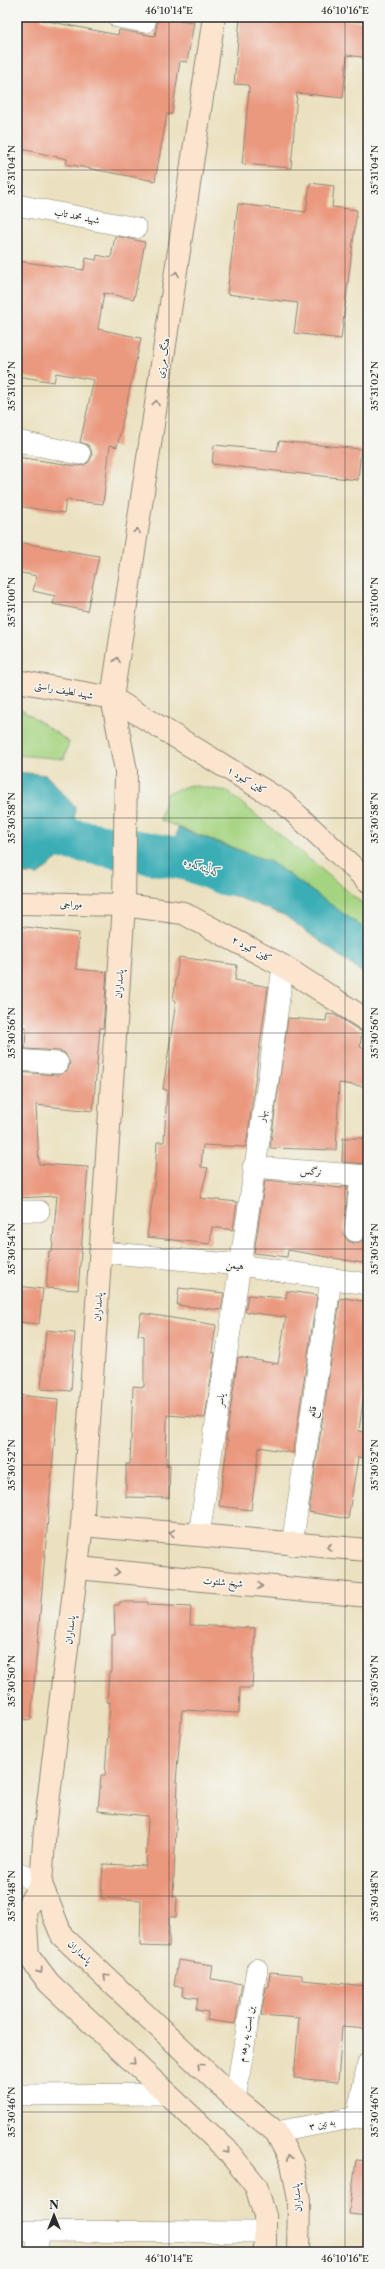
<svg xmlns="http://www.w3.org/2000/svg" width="385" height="2269" font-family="'Libre Caslon Text',Amiri,serif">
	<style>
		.green { fill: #a5d481; stroke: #688056 }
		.water { fill: #3badb5; stroke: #336c70 }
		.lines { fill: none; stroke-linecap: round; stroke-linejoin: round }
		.river { stroke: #3badb5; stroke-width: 42 }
		.building { fill: #ea987e }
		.street-casing { stroke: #8b8676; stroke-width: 22 }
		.secondary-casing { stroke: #8b8676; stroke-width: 24 }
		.street { stroke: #fff; stroke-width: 21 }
		.secondary { stroke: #fbe5cf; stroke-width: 22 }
		.oneway { stroke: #93887d }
		.ticks { fill: none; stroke: #2b2b2b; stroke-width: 1; stroke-opacity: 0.45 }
		.labels { text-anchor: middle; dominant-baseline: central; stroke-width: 3; stroke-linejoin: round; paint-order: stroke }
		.street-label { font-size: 10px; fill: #2b2b2b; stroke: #f6f6f2 }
		.water-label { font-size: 11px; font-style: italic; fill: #315f62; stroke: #f6f6f2 }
		.neatline { fill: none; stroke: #2b2b2b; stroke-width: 1.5 }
		.ticks-label { font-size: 10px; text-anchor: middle; fill: #2b2b2b }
	</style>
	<rect width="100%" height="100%" fill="#f6f6f2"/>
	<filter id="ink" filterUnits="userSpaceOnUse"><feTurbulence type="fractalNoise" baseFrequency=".025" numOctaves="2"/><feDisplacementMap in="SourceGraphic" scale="8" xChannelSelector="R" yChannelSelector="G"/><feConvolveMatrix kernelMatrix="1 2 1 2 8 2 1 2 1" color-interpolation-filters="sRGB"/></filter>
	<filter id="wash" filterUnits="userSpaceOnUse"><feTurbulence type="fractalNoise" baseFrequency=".012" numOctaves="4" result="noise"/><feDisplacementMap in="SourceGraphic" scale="16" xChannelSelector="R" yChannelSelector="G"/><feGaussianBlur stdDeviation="0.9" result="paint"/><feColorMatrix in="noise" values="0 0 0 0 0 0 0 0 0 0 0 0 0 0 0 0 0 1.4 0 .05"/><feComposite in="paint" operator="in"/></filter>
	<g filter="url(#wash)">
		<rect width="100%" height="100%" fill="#ebe1c0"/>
		<g class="green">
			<polygon points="17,706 69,742 64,759 17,755"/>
			<polygon points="190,785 227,791 368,908 368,916 362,927 271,862 160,820 166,794"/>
		</g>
		<g class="water">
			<polygon points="17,772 46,775 75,807 73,845 38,875 17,873"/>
			<polygon points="178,828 271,862 368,931 368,977 284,915 168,871"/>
		</g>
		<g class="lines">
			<polyline class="river" points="17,830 189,860 226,875"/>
		</g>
		<g id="blocks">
			<g class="building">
				<polygon points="17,17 42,17 42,20 118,35 119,30 155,36 158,17 194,22 187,62 180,61 172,114 167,114 155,181 66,164 67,159 17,148"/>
				<polygon points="240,17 313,17 368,22 368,58 347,55 343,98 297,93 291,168 242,164 249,89 248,85 234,84"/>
				<polygon points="310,183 334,186 332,207 357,210 341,339 294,333 298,303 227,294 238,204 306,212"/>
				<polygon points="115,236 145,242 134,299 104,293 98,329 141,338 117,447 110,445 103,504 66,500 64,513 17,506 17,457 78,466 84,465 89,462 92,456 91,450 88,445 80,442 94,380 56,373 54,382 17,376 17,261 84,270 86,258 96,260 97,255 111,258"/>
				<polygon points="279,441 361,449 358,480 212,464 214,445 277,451"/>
				<polygon points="17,542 99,556 87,611 53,604 55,596 33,591 37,576 17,572"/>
				<polygon points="17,926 79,933 76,969 107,972 103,1028 100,1028 93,1111 36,1105 39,1164 88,1167 78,1290 46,1288 49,1251 52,1251 57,1196 17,1198 17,1072 58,1075 68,1070 70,1063 65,1053 59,1051 25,1049 26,1027 17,1027"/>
				<polygon points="179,957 237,965 235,980 268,987 246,1147 203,1145 201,1167 208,1168 200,1198 237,1202 233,1230 212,1227 210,1244 147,1237 154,1189 157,1142 164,1142 167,1090 163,1089 176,1001 173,1000"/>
				<polygon points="327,1014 335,1015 362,1032 360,1047 368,1048 368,1087 339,1083 336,1150 270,1148 288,1018 326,1021"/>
				<polygon points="343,1138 368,1138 368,1164 342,1162"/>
				<polygon points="265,1180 342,1188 342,1186 348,1186 344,1235 348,1241 354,1243 360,1242 365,1238 368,1222 368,1264 288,1250 287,1257 254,1253"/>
				<polygon points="17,1286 43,1289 39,1324 17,1322"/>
				<polygon points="179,1288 224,1293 221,1310 177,1305"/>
				<polygon points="287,1291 317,1295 293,1453 259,1447 251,1510 219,1506 228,1440 226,1440 238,1357 278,1364 286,1317 245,1312 248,1295 286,1298"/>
				<polygon points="345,1298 368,1302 368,1361 359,1431 368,1432 368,1459 358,1457 348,1519 309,1512 340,1299"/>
				<polygon points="141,1313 216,1325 212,1352 215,1353 205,1418 167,1415 166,1465 170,1465 169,1498 126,1497 126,1464 130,1464 133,1386 144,1387 144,1336 138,1335"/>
				<polygon points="46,1330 75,1333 71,1391 41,1389"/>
				<polygon points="17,1395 58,1399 31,1720 17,1719"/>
				<polygon points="119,1602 148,1602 148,1605 191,1607 190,1625 255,1628 252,1688 240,1688 239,1713 182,1710 176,1782 178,1783 173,1897 177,1897 176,1917 169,1917 169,1947 140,1946 141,1900 101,1898 103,1864 146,1866 148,1816 98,1811 101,1775 105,1775 110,1702 107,1702 109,1672 112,1672 112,1635 115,1635 114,1605 119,1605"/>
				<polygon points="178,1960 213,1965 211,1979 242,1984 235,2024 207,2020 208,2012 196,2010 198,1998 182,1996 183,1987 174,1986"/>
				<polygon points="270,1972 302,1975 302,1980 368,1986 368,2029 342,2027 338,2082 294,2078 299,2018 261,2015 266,1987 269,1987"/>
				<polygon points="356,2160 368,2161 368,2216 349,2214"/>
			</g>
		</g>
	</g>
	<g filter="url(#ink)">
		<use href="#blocks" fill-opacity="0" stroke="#8b8676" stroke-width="1"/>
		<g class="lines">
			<g class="street-casing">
				<g id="street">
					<polyline points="118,17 145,22"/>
					<polyline points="17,205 136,228"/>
					<polyline points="17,441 80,454"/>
					<polyline points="17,1060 58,1063"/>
					<polyline points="253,1167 368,1176"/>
					<polyline points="17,1211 39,1211"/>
					<polyline points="355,1231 361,1176"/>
					<polyline points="102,1252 240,1265 368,1284"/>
					<polyline points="199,1535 270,1068 283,966"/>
					<polyline points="292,1545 331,1280"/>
					<polyline points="17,1872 41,1884"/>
					<polyline points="17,2095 168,2094"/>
					<polyline points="235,2099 257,1969"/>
					<polyline points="357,2117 368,2063"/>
					<polyline points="276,2132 357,2117 368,2119"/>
					<polyline points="17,2231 266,2232"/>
					<polyline points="37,2252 37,2232"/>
				</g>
			</g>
			<g class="secondary-casing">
				<g id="secondary">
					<polyline points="214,17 112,698 126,771 124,905 82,1525 45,1828 41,1884 62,1936 235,2099 276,2132 292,2163 299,2200 298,2252"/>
					<polyline points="17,681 112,698 283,802 368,881"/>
					<polyline points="17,903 124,905 183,913 283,966 368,1021"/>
					<polyline points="82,1525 368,1550"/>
					<polyline points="78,1568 368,1596"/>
					<polyline points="41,1884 25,1910 28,1955 49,1983 226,2149 256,2186 265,2216 265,2252"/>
				</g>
			</g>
			<use href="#street" class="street"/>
			<use href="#secondary" class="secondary"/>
		</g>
		<defs><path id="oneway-chevron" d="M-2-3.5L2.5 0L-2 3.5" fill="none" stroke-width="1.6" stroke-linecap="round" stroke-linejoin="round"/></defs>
		<g class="oneway">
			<use href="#oneway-chevron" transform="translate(176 274) rotate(-81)"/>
			<use href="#oneway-chevron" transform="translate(156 403) rotate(-81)"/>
			<use href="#oneway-chevron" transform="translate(137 531) rotate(-81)"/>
			<use href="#oneway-chevron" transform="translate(117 660) rotate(-81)"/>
			<use href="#oneway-chevron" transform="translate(172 1533) rotate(-175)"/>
			<use href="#oneway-chevron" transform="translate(329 1547) rotate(-176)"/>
			<use href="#oneway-chevron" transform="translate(117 1572) rotate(5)"/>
			<use href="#oneway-chevron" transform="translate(260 1586) rotate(5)"/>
			<use href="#oneway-chevron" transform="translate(40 1971) rotate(55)"/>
			<use href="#oneway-chevron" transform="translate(106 1977) rotate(-137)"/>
			<use href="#oneway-chevron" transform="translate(133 2062) rotate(43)"/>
			<use href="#oneway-chevron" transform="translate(200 2066) rotate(-137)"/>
			<use href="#oneway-chevron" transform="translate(227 2151) rotate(49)"/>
			<use href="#oneway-chevron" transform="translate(289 2158) rotate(-116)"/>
		</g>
	</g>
	<path class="ticks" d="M169,17V2252M345,17V2252M17,170H368M17,386H368M17,602H368M17,818H368M17,1033H368M17,1249H368M17,1465H368M17,1681H368M17,1896H368M17,2112H368"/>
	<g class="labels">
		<g class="street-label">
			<text transform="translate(77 216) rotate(11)">شهید محمد تاب</text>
			<text transform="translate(163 358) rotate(-81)">هنگ مرزی</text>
			<text transform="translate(64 690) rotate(11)">شهید لطیف راستی</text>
			<text transform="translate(247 780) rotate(31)">کلین کبود ۱</text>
			<text transform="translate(71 904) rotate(1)">میراجی</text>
			<text transform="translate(252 949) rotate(28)">کلین کبود ۲</text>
			<text transform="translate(119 984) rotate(-86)">پاسداران</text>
			<text transform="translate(262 1116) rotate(-81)">بهار</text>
			<text transform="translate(311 1171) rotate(5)">نرگس</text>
			<text transform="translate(235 1265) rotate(7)">هیمن</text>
			<text transform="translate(98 1307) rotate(-86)">پاسداران</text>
			<text transform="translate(220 1400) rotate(-81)">یاسر</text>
			<text transform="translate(312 1412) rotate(-82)">قانع</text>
			<text transform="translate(223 1582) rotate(5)">شیخ شلتوت</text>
			<text transform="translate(70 1630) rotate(-83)">پاسداران</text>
			<text transform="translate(80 1952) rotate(43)">پاسداران</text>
			<text transform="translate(246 2034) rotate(-80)">بن بست به رهه م</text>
			<text transform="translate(322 2124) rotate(-11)">به تین ۳</text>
			<text transform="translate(297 2198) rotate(-95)">پاسداران</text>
		</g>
		<g class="water-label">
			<text transform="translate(203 867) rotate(20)">کەڵینەکەوە</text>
		</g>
	</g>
	<rect width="385" height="2269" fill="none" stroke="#f6f6f2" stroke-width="44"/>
	<g transform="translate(54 2215)" stroke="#f6f6f2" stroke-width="3" paint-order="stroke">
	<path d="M0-3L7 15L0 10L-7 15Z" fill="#2b2b2b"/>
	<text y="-6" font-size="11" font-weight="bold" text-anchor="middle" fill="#2b2b2b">N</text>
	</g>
	<rect x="22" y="22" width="341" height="2225" class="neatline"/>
	<g class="ticks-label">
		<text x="169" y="14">46°10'14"E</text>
		<text x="345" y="14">46°10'16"E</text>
		<text transform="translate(11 170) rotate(-90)" y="4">35°31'04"N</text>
		<text transform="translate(374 170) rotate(-90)" y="4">35°31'04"N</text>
		<text transform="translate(11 386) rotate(-90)" y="4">35°31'02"N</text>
		<text transform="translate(374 386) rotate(-90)" y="4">35°31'02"N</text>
		<text transform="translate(11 602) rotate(-90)" y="4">35°31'00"N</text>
		<text transform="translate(374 602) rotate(-90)" y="4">35°31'00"N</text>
		<text transform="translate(11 818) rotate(-90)" y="4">35°30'58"N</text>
		<text transform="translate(374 818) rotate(-90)" y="4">35°30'58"N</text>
		<text transform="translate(11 1033) rotate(-90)" y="4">35°30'56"N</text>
		<text transform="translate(374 1033) rotate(-90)" y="4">35°30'56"N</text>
		<text transform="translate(11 1249) rotate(-90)" y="4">35°30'54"N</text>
		<text transform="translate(374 1249) rotate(-90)" y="4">35°30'54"N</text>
		<text transform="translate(11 1465) rotate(-90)" y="4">35°30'52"N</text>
		<text transform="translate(374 1465) rotate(-90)" y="4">35°30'52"N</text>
		<text transform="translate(11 1681) rotate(-90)" y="4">35°30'50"N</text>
		<text transform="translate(374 1681) rotate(-90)" y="4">35°30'50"N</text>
		<text transform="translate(11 1896) rotate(-90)" y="4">35°30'48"N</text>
		<text transform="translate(374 1896) rotate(-90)" y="4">35°30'48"N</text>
		<text transform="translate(11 2112) rotate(-90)" y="4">35°30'46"N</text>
		<text transform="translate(374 2112) rotate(-90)" y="4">35°30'46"N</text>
		<text x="169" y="2262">46°10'14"E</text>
		<text x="345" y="2262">46°10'16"E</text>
	</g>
</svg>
